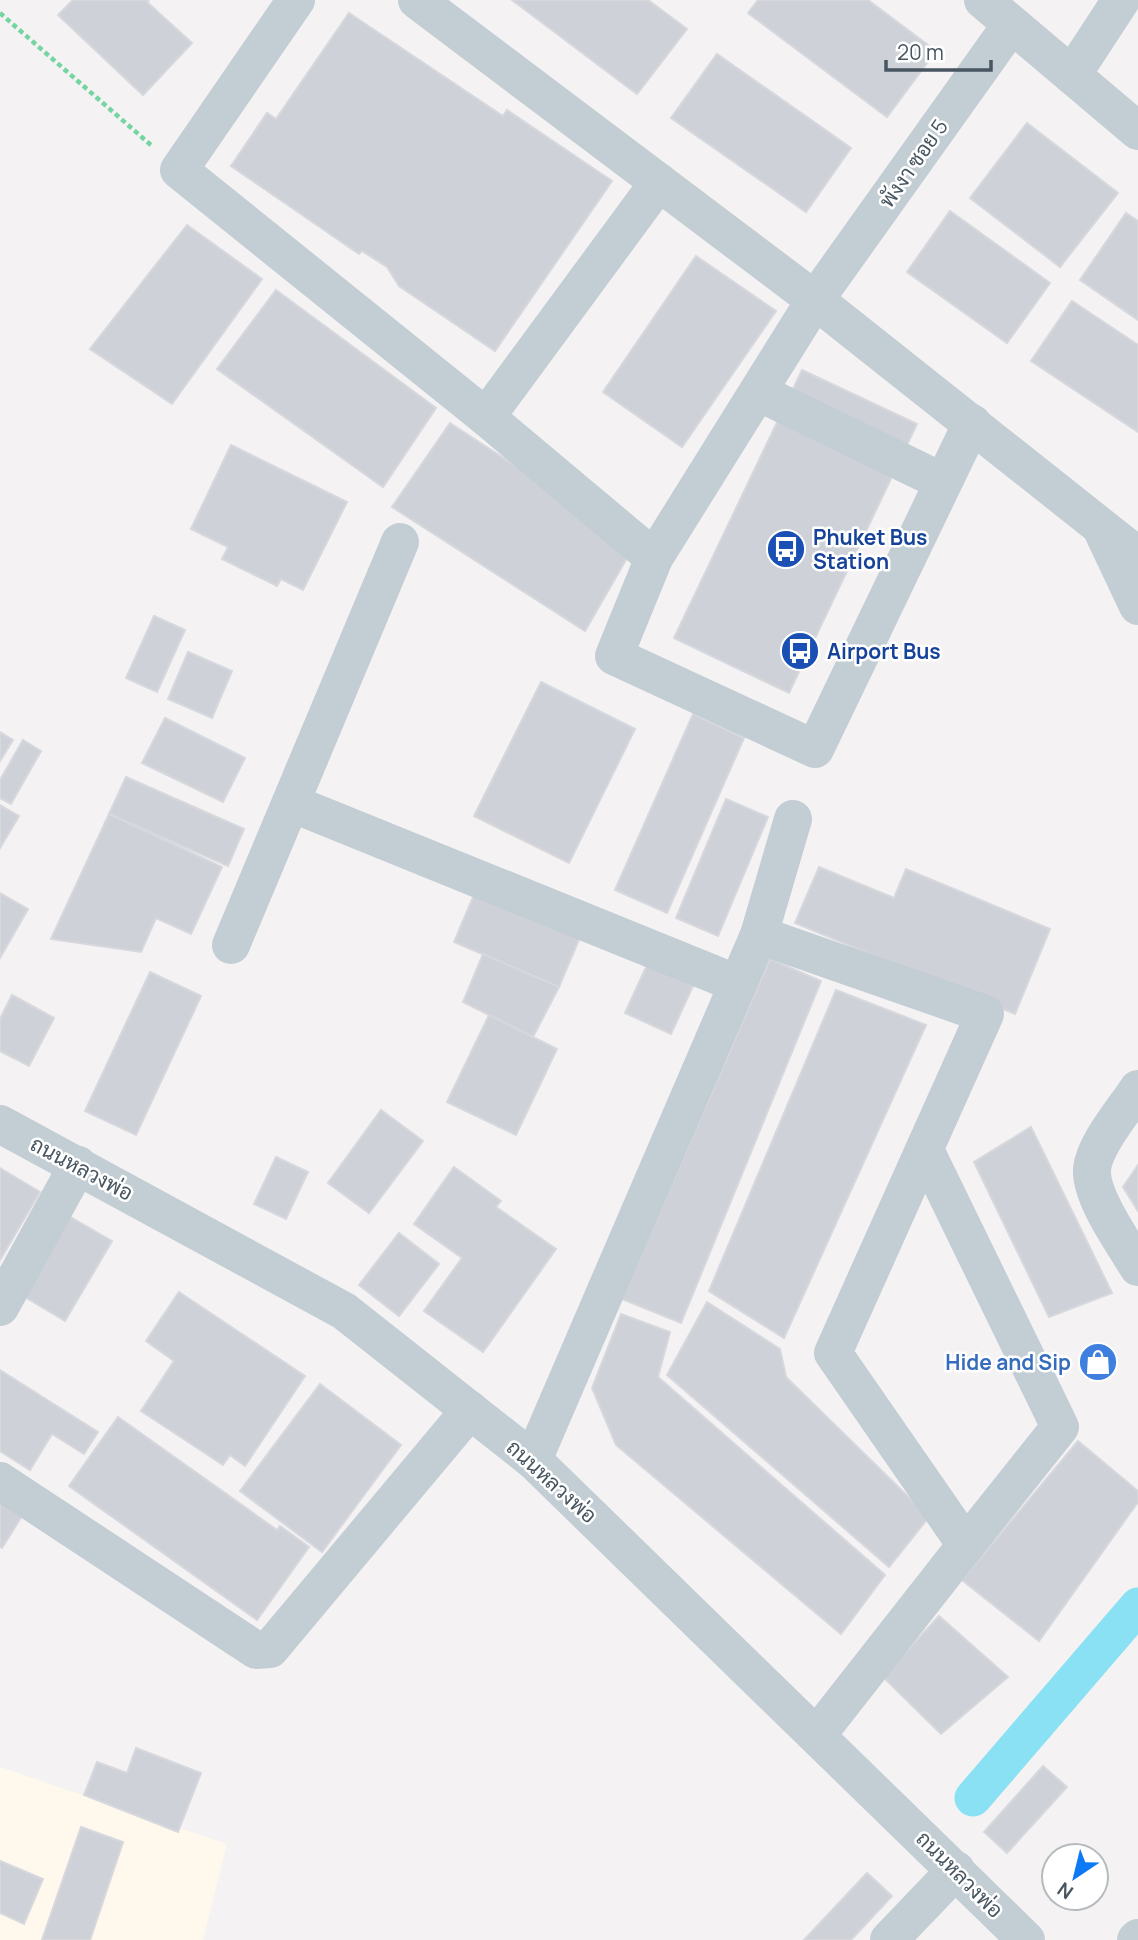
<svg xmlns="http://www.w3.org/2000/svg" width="1138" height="1940" font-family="Manrope,Sarabun,sans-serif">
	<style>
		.commercial { fill: #fef8ed }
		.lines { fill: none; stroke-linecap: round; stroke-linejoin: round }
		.canal { stroke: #89e1f3; stroke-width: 37 }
		.building { fill: #ced1d7; stroke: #d6d8de; stroke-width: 2 }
		.path { stroke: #74d5a1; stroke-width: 4.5; stroke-dasharray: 5 3.5; stroke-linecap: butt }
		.minor { stroke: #c2cdd4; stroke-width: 38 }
		.labels { text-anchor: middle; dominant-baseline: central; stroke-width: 5; stroke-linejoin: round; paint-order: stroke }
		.street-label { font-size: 21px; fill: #485661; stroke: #fff }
		.transit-label { font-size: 21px; font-weight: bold; fill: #164399; stroke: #fff; text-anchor: start }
		.shop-label { font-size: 21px; font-weight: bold; fill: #366cbe; stroke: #fff; text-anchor: end }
	</style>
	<rect width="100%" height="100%" fill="#f4f2f2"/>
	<polygon class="commercial" points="0,1767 227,1844 203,1940 0,1940"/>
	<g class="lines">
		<polyline class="canal" points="973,1798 1138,1606"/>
	</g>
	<g class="building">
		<polygon points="73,0 149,0 147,2 192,43 143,95 58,15"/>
		<polygon points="512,0 648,0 687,29 637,94"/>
		<polygon points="758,0 868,0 936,51 887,117 748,13"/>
		<polygon points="349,13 503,116 507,110 612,181 495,351 399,286 387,267 362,251 359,254 231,166 267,113 276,119"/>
		<polygon points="717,54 851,148 806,212 671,118"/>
		<polygon points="1027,123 1118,193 1060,267 970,198"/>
		<polygon points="950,211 1050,283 1007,343 907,272"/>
		<polygon points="1126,213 1138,221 1138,320 1080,280"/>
		<polygon points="187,225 262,279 172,404 90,349"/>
		<polygon points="696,256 776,311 682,447 603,392"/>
		<polygon points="276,290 436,408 383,487 217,369"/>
		<polygon points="1072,301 1138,345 1138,432 1031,361"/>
		<polygon points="802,370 917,424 789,693 674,638"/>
		<polygon points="450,423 635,544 585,631 392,507"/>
		<polygon points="231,445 347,502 303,590 281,579 277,586 222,559 228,547 191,529"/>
		<polygon points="154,616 185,630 157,692 126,678"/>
		<polygon points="188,652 232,671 212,718 168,699"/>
		<polygon points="541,682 635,729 569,863 474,816"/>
		<polygon points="693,714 744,738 667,913 615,890"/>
		<polygon points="165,718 245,758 223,802 142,763"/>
		<polygon points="0,732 13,740 0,761"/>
		<polygon points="23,740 41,751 11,804 0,798 0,780"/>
		<polygon points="126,777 244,829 228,866 109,814"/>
		<polygon points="726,799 768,817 718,936 676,918"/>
		<polygon points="0,805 19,816 0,848"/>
		<polygon points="109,814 222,867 191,934 156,918 141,952 51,939"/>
		<polygon points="819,867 894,898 906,869 1050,929 1015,1014 795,923"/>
		<polygon points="476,890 581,935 559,987 454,942"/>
		<polygon points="0,893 28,909 0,958"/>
		<polygon points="483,954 559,987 533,1037 463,1002"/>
		<polygon points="770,959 821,981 681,1323 622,1299"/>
		<polygon points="647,965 693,986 671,1034 625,1013"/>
		<polygon points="150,972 201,996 136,1135 85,1111"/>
		<polygon points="836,990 926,1025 784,1338 709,1291"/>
		<polygon points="12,995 54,1018 29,1066 0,1051 0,1019"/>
		<polygon points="489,1015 557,1049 516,1135 447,1102"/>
		<polygon points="381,1110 423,1141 369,1213 328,1183"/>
		<polygon points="1031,1127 1112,1293 1049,1317 974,1162"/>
		<polygon points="276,1157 308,1172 286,1219 254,1204"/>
		<polygon points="1138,1165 1138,1211 1123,1187"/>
		<polygon points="454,1167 501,1201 496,1207 556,1249 483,1352 424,1311 462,1258 414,1224"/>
		<polygon points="0,1168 40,1192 0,1260"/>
		<polygon points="60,1211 112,1241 65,1321 13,1290"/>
		<polygon points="399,1233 439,1264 399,1316 359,1285"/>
		<polygon points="179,1292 305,1376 245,1466 230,1455 223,1465 141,1411 174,1361 146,1341"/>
		<polygon points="707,1302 780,1349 786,1377 929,1517 889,1567 667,1375"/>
		<polygon points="621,1314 670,1332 658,1377 885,1575 841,1634 616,1445 592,1388"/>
		<polygon points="0,1370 98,1432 84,1454 52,1434 30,1470 0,1451"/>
		<polygon points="320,1384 401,1445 322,1552 240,1491"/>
		<polygon points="118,1417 277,1530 280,1526 309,1547 257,1620 69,1486"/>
		<polygon points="1078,1441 1138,1491 1138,1502 1039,1641 962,1580"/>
		<polygon points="0,1490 27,1508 2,1548 0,1547"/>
		<polygon points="939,1616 1008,1677 941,1734 883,1677"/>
		<polygon points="136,1748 201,1773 178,1832 84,1795 97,1762 127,1773"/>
		<polygon points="1043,1766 1067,1787 1007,1853 984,1832"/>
		<polygon points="81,1827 123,1842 90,1940 42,1940"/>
		<polygon points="0,1861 43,1879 24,1924 0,1913"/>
		<polygon points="867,1873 892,1896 851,1940 804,1940"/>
	</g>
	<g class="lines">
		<polyline class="path" points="0,13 152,146"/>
		<g class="minor">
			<polyline points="296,0 179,170 486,417 654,558"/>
			<polyline points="417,0 815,300 1138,556"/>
			<polyline points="983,0 1138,131"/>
			<polyline points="1072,75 1121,0"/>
			<polyline points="758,392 943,482"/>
			<polyline points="486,417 659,182"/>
			<polyline points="972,423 815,749 614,656 654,558 815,300 1011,25"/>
			<polyline points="1103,532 1138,606"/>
			<polyline points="291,803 738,984"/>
			<polyline points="759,935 985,1014 833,1353 966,1545 1060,1427 926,1152"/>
			<polyline points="231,945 400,542"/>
			<path d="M1138,1089C1125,1109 1094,1145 1092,1169C1090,1197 1124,1243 1138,1267"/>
			<polyline points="0,1124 344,1311 533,1460 1026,1940"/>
			<polyline points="0,1307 78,1165"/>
			<polyline points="533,1460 759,935 793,819"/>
			<polyline points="0,1481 256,1650 270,1649 470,1410"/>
			<polyline points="817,1735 966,1545"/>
			<polyline points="889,1940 956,1870"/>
			<polyline points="1136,1940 1138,1938"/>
		</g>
	</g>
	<defs>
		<g id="bus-disc" transform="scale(2.0125)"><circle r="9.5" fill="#1a4fb4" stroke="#fff"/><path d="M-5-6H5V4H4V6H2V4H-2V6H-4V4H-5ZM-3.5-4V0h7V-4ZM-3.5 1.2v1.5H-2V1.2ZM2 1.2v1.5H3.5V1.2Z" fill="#fff"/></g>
		<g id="shop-disc" transform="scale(2.0125)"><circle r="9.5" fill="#3f7fe0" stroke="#fff"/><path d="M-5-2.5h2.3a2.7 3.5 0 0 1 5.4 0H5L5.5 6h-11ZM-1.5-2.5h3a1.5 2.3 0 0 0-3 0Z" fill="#fff"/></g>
	</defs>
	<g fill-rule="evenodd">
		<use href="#bus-disc" x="786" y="549"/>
		<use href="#bus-disc" x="800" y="651"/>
		<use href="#shop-disc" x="1098" y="1362"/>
	</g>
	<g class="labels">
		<g class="street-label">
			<text transform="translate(913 163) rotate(-55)">พังงา ซอย 5</text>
			<text transform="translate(82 1168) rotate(28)">ถนนหลวงพ่อ</text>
			<text transform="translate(552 1481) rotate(42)">ถนนหลวงพ่อ</text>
			<text transform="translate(960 1874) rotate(45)">ถนนหลวงพ่อ</text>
		</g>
		<g class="transit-label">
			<text x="813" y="537">Phuket Bus<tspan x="813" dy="24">Station</tspan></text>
			<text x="827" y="651">Airport Bus</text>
		</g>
		<g class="shop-label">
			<text x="1071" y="1362">Hide and Sip</text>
		</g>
	</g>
	<g transform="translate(1075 1877) rotate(215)"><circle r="33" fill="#ffffff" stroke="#b6bbc0" stroke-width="2"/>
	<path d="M0-5L12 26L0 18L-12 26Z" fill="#0c7af4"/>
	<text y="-10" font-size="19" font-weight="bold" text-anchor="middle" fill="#485661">N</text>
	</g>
	<path d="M886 60v10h105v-10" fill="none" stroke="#485661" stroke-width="3.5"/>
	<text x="897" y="60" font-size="21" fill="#485661" stroke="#ffffff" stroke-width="5" paint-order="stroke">20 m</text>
</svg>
